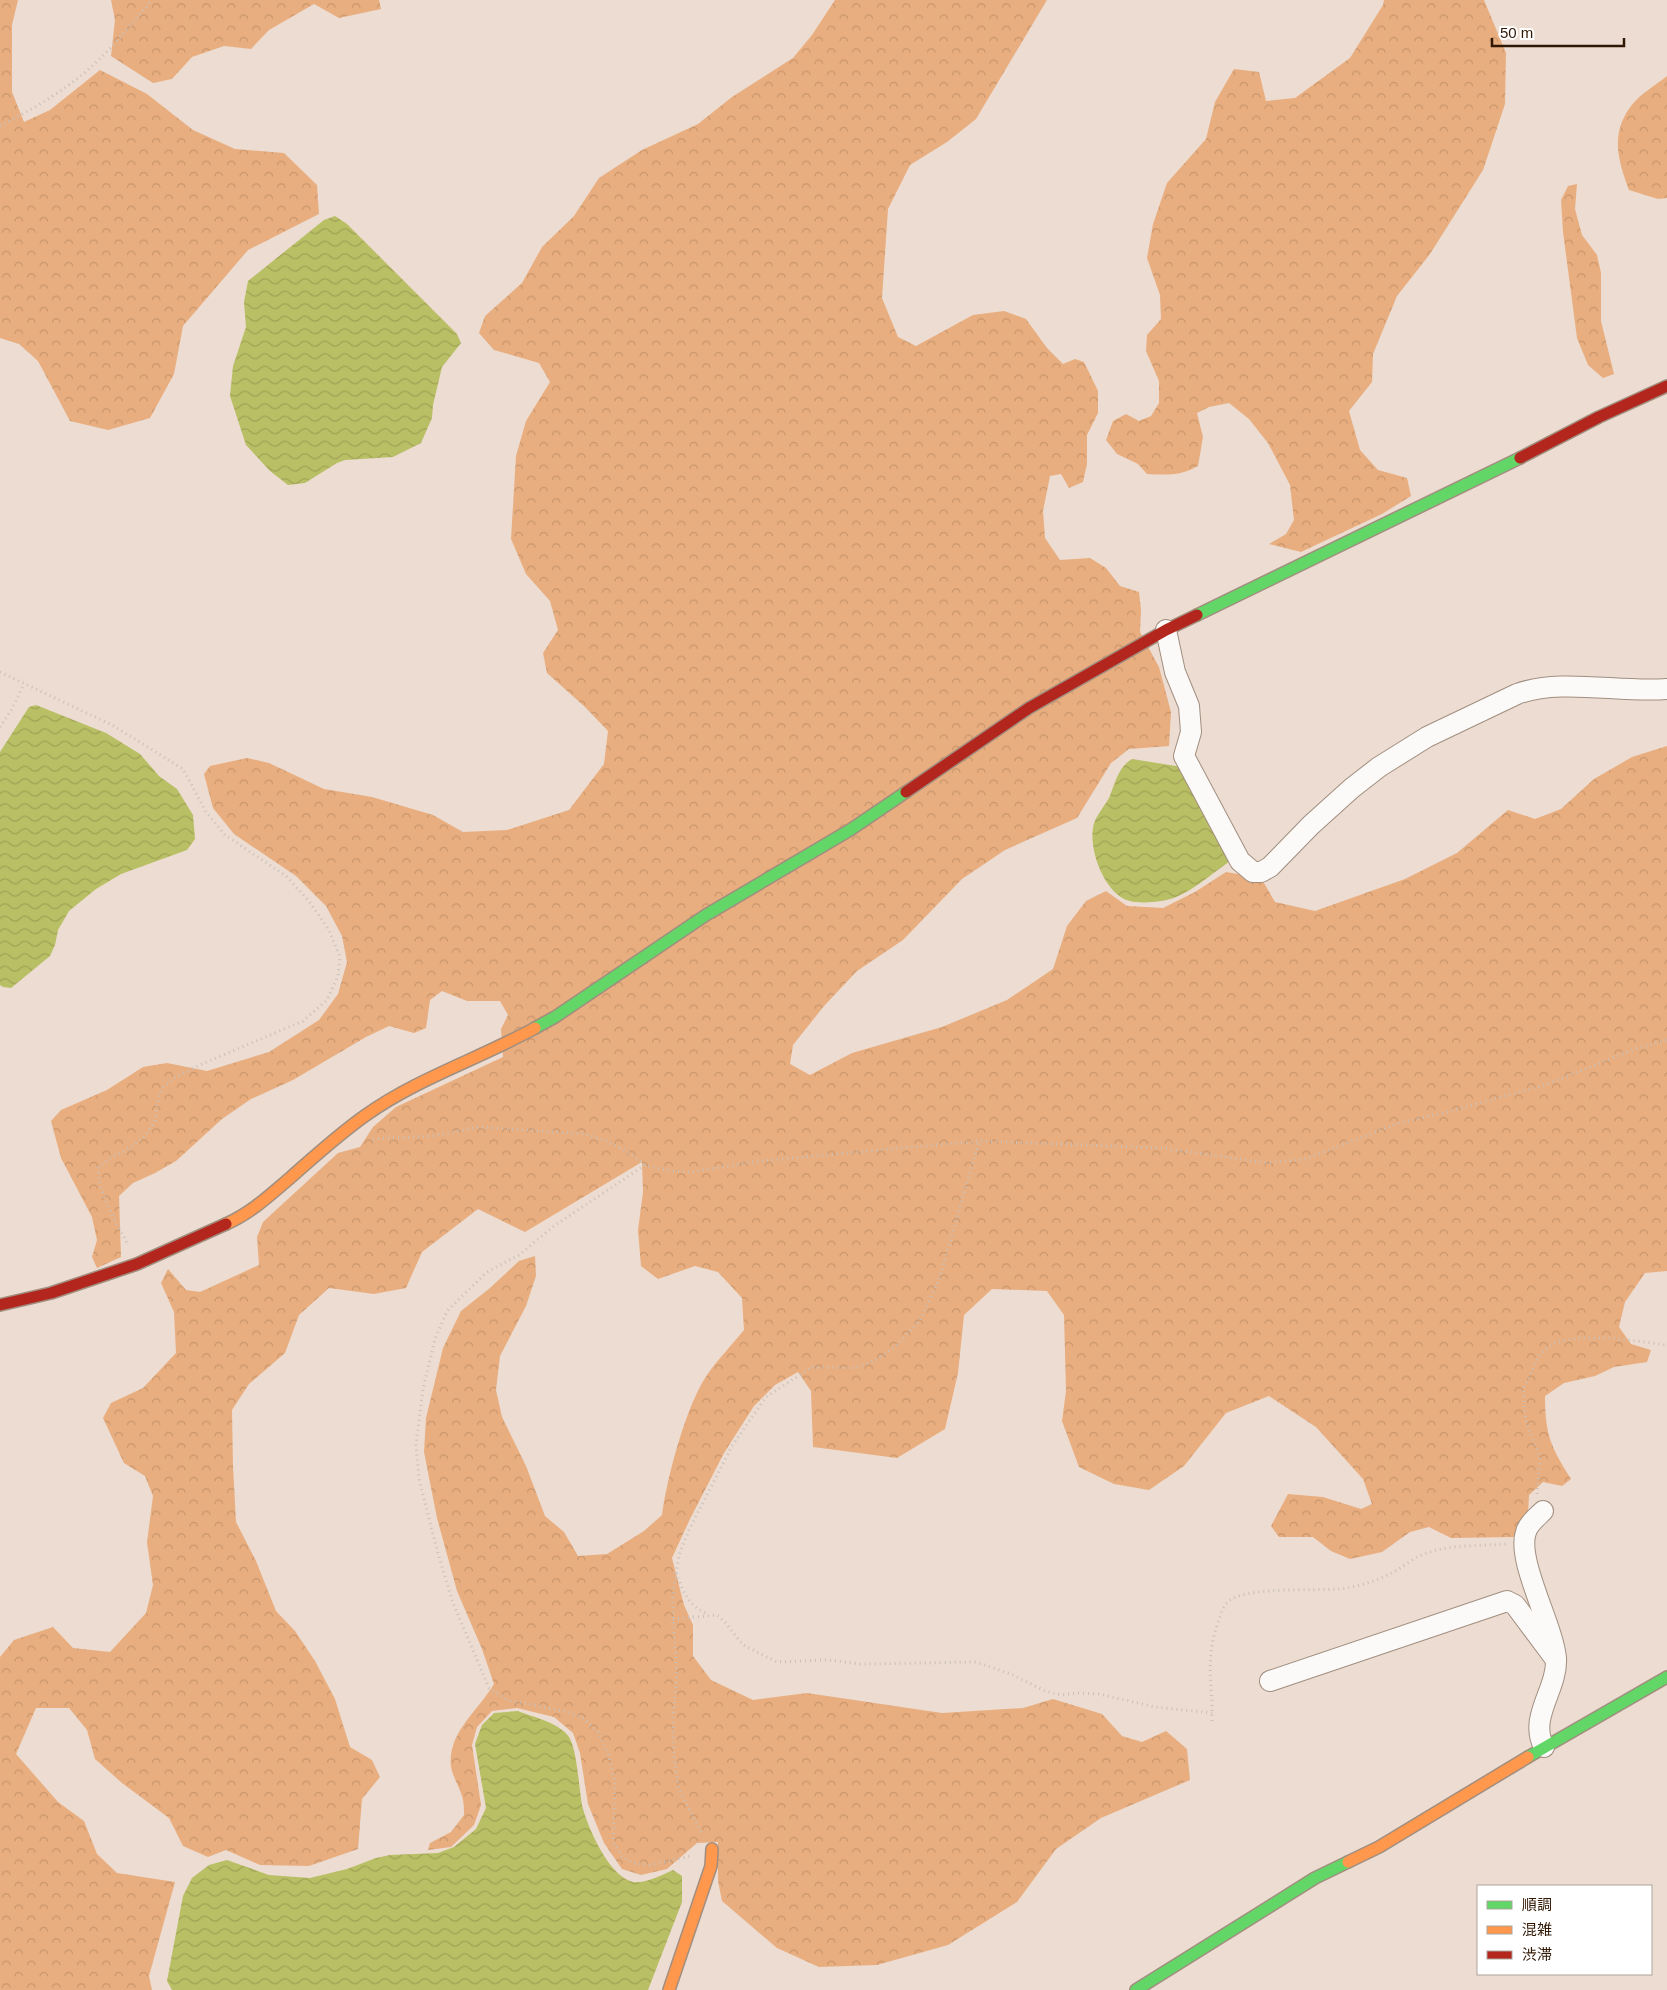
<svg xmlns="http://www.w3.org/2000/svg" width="1667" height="1990" font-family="Helvetica,'Noto Sans JP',sans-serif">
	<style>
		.forest { fill: url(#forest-crowns) }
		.water { fill: url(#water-waves) }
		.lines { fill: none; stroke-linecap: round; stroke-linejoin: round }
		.street-casing { stroke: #a18e7f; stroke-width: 22 }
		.fast-casing { stroke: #a18e7f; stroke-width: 14 }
		.slow-casing { stroke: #a18e7f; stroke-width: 14 }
		.jam-casing { stroke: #a18e7f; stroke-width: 14 }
		.path { stroke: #c8c0ba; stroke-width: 3; stroke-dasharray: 1 4; stroke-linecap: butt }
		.street { stroke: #fcfaf8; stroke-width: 20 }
		.fast { stroke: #63d668; stroke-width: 11 }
		.slow { stroke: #ff974d; stroke-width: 11 }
		.jam { stroke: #b3261e; stroke-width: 11 }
	</style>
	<defs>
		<pattern id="forest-crowns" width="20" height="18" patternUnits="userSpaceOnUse" patternTransform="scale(1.25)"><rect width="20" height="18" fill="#e9ae7f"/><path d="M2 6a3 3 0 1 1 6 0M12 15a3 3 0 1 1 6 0" fill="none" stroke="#c8956c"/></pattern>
		<pattern id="water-waves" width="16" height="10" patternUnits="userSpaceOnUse" patternTransform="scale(1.25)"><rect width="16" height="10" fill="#b9bf64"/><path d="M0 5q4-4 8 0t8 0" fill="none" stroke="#a0a355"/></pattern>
	</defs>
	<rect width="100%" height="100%" fill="#ecdcd1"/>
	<g class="forest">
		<polygon points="0,0 18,0 12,25 12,92 24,122 50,110 100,70 147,94 193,130 235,149 284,153 317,185 319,214 248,250 183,326 174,374 150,418 108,430 70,421 38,361 19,344 0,338"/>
		<polygon points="111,0 379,0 381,9 339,18 314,4 269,30 251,49 224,46 192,57 172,79 153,83 111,56 115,20"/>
		<path d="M835,0H1047L976,119L947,142L910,165L888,209L882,298L898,337L916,346L973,315L1004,311L1026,319L1047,348L1063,364L1075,359L1084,362L1098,391V413L1087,435V464L1083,482L1069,488L1061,474L1050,476L1043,511L1045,538L1060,560L1090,558L1106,568L1120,586L1139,592L1141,610L1140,632L1159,667L1171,712L1169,746L1129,749L1111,763L1077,818L1005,850L962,879L903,940L857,971L824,1006L793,1045L790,1064L810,1075L852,1053L942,1027L1007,1000L1053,969L1067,926L1086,901L1106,891L1127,906L1163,908L1195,892L1226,872L1261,878L1275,902L1315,911L1405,879L1457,853L1508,810L1535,819L1561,809L1594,779L1632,757L1667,746V1271L1645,1273L1625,1302L1619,1327L1631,1344L1651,1350L1647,1362L1614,1367L1595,1376L1564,1383L1545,1396C1545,1435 1551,1447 1571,1479L1562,1486L1543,1482L1529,1495L1528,1514L1515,1537L1451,1538L1429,1527L1410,1532L1382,1552L1350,1559L1331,1551L1313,1537H1279L1271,1526L1288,1494L1323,1497L1361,1509L1372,1504L1363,1479L1316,1427L1269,1396L1226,1413L1184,1466L1149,1490L1114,1484L1079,1467L1062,1421L1066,1391L1064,1315L1047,1291L992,1289L964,1315L958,1373L945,1429L897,1458L813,1447L811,1391L798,1372L775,1385L754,1406L724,1453L690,1519L672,1558L684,1605L693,1625V1656L711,1680L753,1700L807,1693L942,1713L1023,1708L1053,1699L1102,1714L1122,1736L1142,1742L1166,1731L1187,1749L1190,1780L1101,1818L1056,1849L1017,1902L948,1945L877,1965L819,1967L777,1948L722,1901L718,1881V1842L697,1843L667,1869L641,1875L622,1869L604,1843L588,1804L580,1753L573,1733L554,1717L517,1708L492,1711L477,1727L472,1745L481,1805L474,1825L451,1847L428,1850L430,1843L451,1832L464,1815C464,1809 464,1802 462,1796C459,1786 453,1777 451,1767C447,1733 478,1711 494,1684L482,1649L457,1591L437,1518L424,1452L426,1418L443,1348L461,1311L490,1288L519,1261L535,1256L536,1276L526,1306L500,1356L496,1390L502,1417L526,1466L545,1516L564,1532L578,1556L607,1554L644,1531L662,1515C667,1477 686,1406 707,1375C718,1359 732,1345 744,1330L742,1298L718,1272L695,1266L658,1279L641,1266L638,1230L643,1192L642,1162L525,1232L478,1209L422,1252L406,1288L374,1294L329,1288L299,1315L285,1353L249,1384L232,1410L233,1466L236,1522L256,1561L276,1611L295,1631L315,1661L335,1699L350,1747L372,1760L380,1777L362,1799L358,1849L309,1866L260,1865L226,1850L208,1857L183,1846L169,1818L122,1783L95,1759L87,1730L69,1708H36L16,1754L58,1802L84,1821L97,1854L117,1873L175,1882L149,1976L152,1990H0V1657L14,1640L53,1627L73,1648L110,1652L146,1613L153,1585L147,1542L153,1496L145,1476L124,1463L103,1418L111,1403L143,1388L176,1353L174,1312L161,1283L168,1269L186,1290L200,1292L259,1265L257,1237L263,1222L338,1153L360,1147L373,1127L396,1107L503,1057L501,1029L508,1015L500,1001H467L442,991L430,1000L426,1028L414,1033L389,1026L366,1037L293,1080L251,1099L222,1119L176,1161L155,1173L133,1183L119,1196L121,1257L97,1268L92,1257L97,1240L92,1217L61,1158L51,1121L61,1110L107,1090L143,1067L167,1063L207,1071L269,1052L319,1020L338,994L347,962L342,936L326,906L296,876L234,834L213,808L204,774L210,766L247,758L269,763L324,789L372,797L433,815L463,832L507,830L569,810L604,764L608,731L585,707L547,673L543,653L558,630L550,601L526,574L511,539L516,456L526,421L550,382L539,363L494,350L479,333L485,316L522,283L542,247L574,216L599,178L642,150L698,124L732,97L793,58L812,35Z"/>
		<path d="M1384,0H1484L1506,53L1505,104L1483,170L1430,254L1397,296L1373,354L1372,382L1349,411L1360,450L1378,470L1407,478L1411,496L1382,514L1301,552L1269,544L1286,534L1294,520L1290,485L1268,443L1249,419L1229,403L1209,407L1197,413L1203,437L1198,466C1181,476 1166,475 1147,474L1138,464L1117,454L1106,440L1113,421L1126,414L1139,421L1151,416L1159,403V381L1146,351L1147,335L1161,319L1160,295L1147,258L1153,224L1167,183L1206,139L1215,102L1234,69L1259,72L1266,101L1295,98L1350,58L1383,5Z"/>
		<path d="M1667,76V198L1658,199L1629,190C1618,160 1610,134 1631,106C1640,94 1656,85 1667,76Z"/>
		<polygon points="1577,184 1575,209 1582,235 1597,255 1601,273 1601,321 1614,374 1603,378 1588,365 1577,338 1563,232 1561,200 1568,186"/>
	</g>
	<g class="water">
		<polygon points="335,216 347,224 457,334 461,343 442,367 433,405 432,418 421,443 393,457 345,460 337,463 305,483 288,485 270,471 246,445 230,396 233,366 246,327 244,302 248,281 324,220"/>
		<polygon points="36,705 106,733 140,754 159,776 177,789 193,815 195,839 187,850 121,874 96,889 69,911 58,930 55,945 50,956 11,988 3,987 0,985 0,752 29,707"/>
		<path d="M1132,759L1182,767L1230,861C1213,873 1195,889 1176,897C1165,902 1141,904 1130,901C1105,895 1089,851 1093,828C1094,818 1104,807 1109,798C1115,784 1118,767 1132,759Z"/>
		<path d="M518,1711C533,1717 560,1723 569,1737C577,1750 579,1788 582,1805C587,1826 609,1877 633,1882C644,1884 663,1875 673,1870L682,1876V1902L648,1990H172L167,1981L183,1896L192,1878L209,1865L227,1860L269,1875L310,1878L347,1869L376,1858L390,1855L438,1853L454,1847L476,1829L486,1808L475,1744L482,1725L494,1713Z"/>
	</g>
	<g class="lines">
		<g class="street-casing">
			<g id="street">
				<path d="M1166,630L1175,672L1189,706L1191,732L1184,756L1240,861L1253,872H1261L1270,867L1311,825L1352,788L1379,767L1427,737L1517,694C1561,678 1619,693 1667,689"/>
				<path d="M1543,1511C1537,1517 1528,1524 1526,1532C1516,1560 1553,1625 1556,1658C1558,1689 1528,1717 1544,1747"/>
				<polyline points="1270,1681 1507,1601 1515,1605 1556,1660"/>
			</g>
		</g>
		<g class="fast-casing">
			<g id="fast">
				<polyline points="1197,615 1520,458"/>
				<polyline points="535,1028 555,1017 706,915 850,830 906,792"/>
				<polyline points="1528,1757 1667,1677"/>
				<polyline points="1136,1990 1315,1878 1348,1862"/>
			</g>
		</g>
		<g class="slow-casing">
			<g id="slow">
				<path d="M226,1224C251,1213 270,1195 290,1178C315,1156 339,1134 366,1115C418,1078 479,1059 535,1028"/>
				<polyline points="1348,1862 1379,1847 1528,1757"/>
				<polyline points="669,1990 711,1866 712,1849"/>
			</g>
		</g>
		<g class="jam-casing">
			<g id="jam">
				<polyline points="1520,458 1599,417 1667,386"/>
				<polyline points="906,792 1029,708 1166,630 1197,615"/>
				<polyline points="0,1305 51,1293 137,1264 226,1224"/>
			</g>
		</g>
		<g class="path">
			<path d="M0,126C27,112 54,97 78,78C106,56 129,27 152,0"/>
			<path d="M0,672L112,725L183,769L206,812L225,835L286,876L308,900L329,930L340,957L338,976L327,1000L303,1021L202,1064L174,1078L162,1088L158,1098L155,1121L146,1135L130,1148L112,1157L99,1167C95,1189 118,1225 128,1245"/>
			<polyline points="0,727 12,709 24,684"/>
			<polyline points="373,1139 433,1136 479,1127 585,1134 606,1141 630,1153 645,1165 670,1171 691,1172 759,1161 979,1141 1162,1148 1267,1163 1305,1159 1399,1123 1443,1113 1545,1085 1635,1049 1667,1040"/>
			<polyline points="645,1165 554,1226 519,1255 487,1272 447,1311 435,1339 423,1389 416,1445 419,1479 437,1550 453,1603 489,1688 508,1700 568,1712 583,1718 598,1732 608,1753 615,1782 613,1842 622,1856 633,1863 650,1865 691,1856"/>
			<polyline points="1537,1494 1540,1456 1526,1422 1523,1389 1540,1354 1554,1343 1578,1338 1613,1338 1667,1345"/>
			<path d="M676,1573C684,1593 687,1604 707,1614"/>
			<polyline points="673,1619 717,1615 724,1621 743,1645 777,1662 828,1660 860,1664 976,1662 1011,1674 1045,1691 1061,1695 1078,1693 1099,1694 1155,1707 1212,1713"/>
			<path d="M1212,1721C1213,1682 1204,1659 1219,1620C1221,1614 1223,1607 1227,1603C1240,1586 1315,1591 1338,1589C1359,1587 1380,1580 1399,1569C1407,1564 1415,1557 1424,1554C1450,1544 1480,1546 1507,1544"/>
			<polyline points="701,1832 678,1787 674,1753 673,1717 677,1675 673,1619 673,1593 679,1555 689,1530 732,1446 766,1397 812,1367 855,1368 874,1361 896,1346 920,1320 939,1280 979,1141"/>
		</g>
		<use href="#street" class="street"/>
		<use href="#fast" class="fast"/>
		<use href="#slow" class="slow"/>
		<use href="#jam" class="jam"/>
	</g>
	<rect x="1477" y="1885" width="175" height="90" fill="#ffffff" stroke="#ada39b"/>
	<rect x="1487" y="1901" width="25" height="8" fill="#63d668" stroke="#ada39b"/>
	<text x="1522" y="1910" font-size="15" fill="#311804">順調</text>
	<rect x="1487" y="1926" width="25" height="8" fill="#ff974d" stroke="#ada39b"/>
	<text x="1522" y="1935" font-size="15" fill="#311804">混雑</text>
	<rect x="1487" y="1951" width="25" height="8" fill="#b3261e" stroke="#ada39b"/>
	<text x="1522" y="1960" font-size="15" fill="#311804">渋滞</text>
	<path d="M1492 38v8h132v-8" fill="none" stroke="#311804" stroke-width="2.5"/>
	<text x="1500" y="38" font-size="15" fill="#311804" stroke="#ffffff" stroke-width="4" paint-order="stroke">50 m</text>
</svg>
